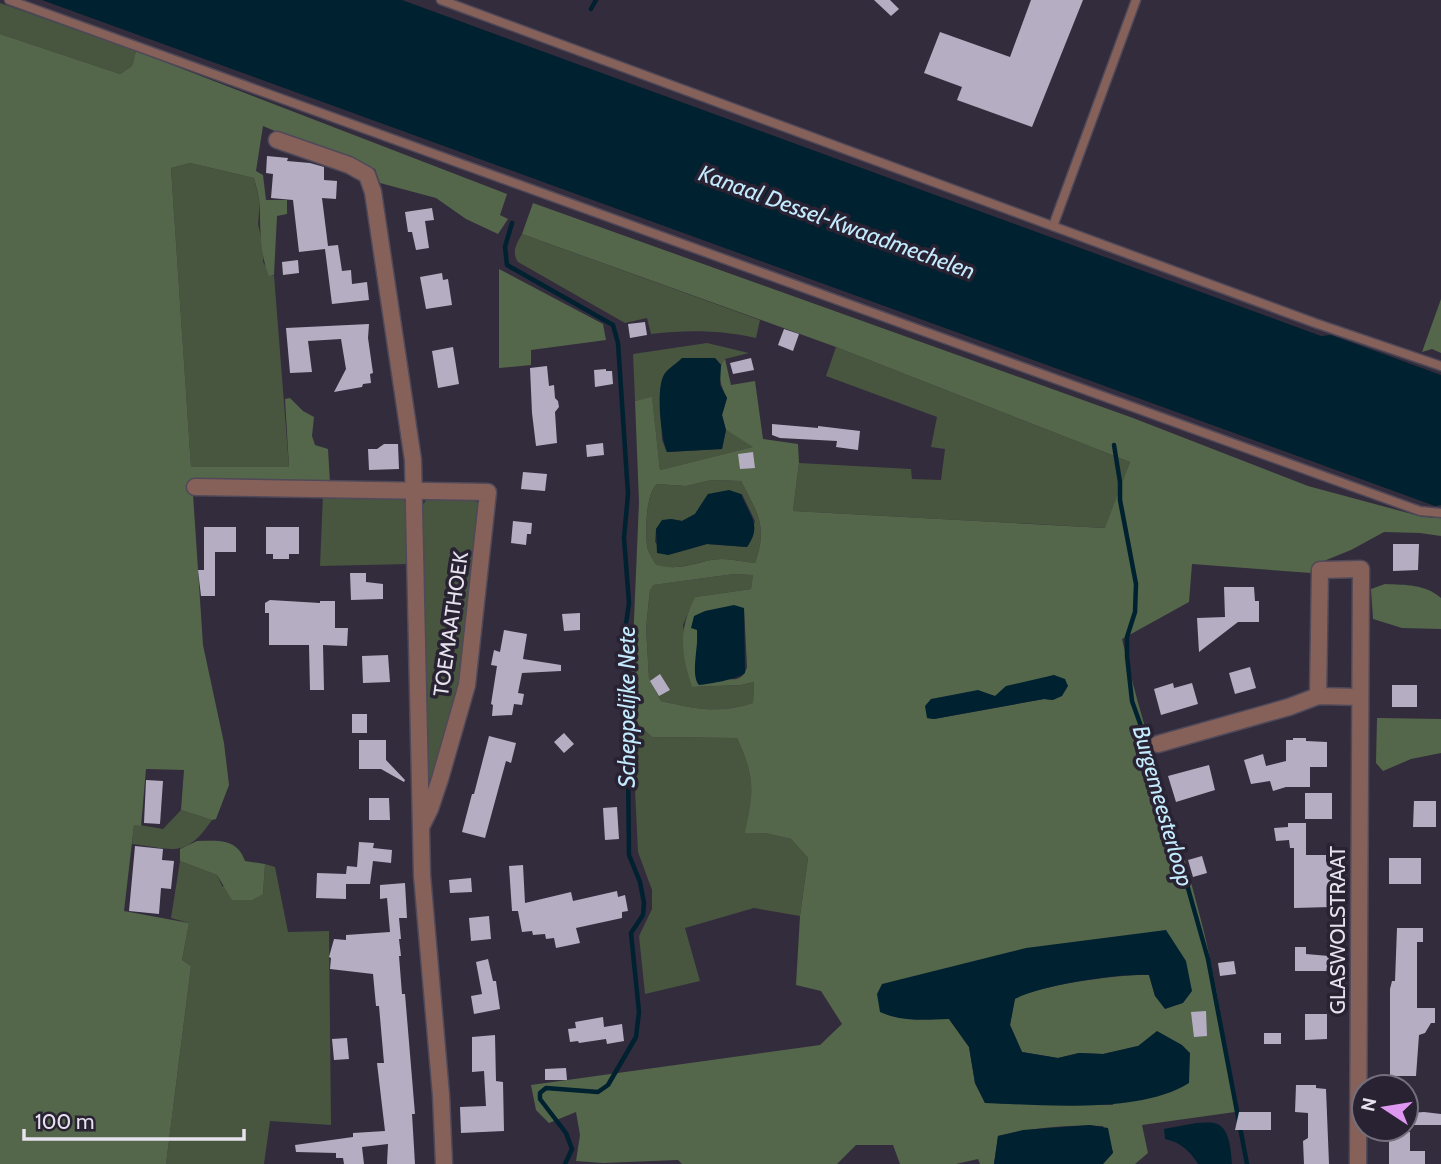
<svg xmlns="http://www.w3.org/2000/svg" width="1441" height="1164" font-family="Cabin,sans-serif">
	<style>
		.green { fill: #48553f; fill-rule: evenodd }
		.forest { fill: #55674a; fill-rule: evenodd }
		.water { fill: #002130 }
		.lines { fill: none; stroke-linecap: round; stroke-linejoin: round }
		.stream { stroke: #002130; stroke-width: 4.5 }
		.building { fill: #b5aec3 }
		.lane-casing { stroke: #4f4959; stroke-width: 11 }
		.street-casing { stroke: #4f4959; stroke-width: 19 }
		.lane { stroke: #86615a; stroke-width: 8 }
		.street { stroke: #86615a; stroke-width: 16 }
		.labels { text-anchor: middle; stroke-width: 7; stroke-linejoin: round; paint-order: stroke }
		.street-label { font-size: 21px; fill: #e6e2ed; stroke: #282232 }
		.water-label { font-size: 23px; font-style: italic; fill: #c4eafd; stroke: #282232 }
	</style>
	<rect width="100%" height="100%" fill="#322c3d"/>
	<g class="green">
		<path d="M 0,3 L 136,51 L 132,66 L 120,74 L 0,34 Z"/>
		<path d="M 190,163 L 254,178 L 260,203 L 258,224 L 264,251 L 263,262 L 272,276 L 274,275 L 289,467 L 191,468 L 171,168 Z"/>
		<path d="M 522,234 L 760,320 L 756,338 C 718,330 689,330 651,334 L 647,318 L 625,323 L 518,262 C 511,252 517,243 522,234 Z"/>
		<path d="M 707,343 L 749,353 L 725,359 L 721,365 L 715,358 L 706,359 L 660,394 L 662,440 L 667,452 L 722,449 L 726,430 L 754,447 L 660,470 L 652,398 L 635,401 L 633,354 Z"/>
		<path d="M 836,347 L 1130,462 L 1106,528 L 793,511 L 799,463 L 911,469 L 912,479 L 941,480 L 945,449 L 931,447 L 937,417 L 826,376 Z"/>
		<path d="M 711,480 L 741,481 C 758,514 768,526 755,563 C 744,562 732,559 722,559 C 697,560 684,571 656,566 C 654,561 650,555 648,550 C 644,537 646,492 657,484 L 686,486 ZM 708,494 L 742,494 L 755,521 L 747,547 L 707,544 L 668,555 L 655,542 L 656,529 L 662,521 L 671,519 L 682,521 L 695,514 Z"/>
		<path d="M 323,494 L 401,495 L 409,509 L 410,564 L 320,566 Z"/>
		<path d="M 429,496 L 470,496 L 478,503 L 480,514 L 461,684 L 434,780 L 426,780 L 422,506 Z"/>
		<path d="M 734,574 L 753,575 L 751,589 L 695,597 L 683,625 L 692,687 L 741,685 L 754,682 L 753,703 C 718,714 696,709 661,701 L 649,678 L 646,628 L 650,590 L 652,585 Z"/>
		<path d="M 638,724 L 652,737 L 737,738 C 755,777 754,791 746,833 L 765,833 L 791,839 L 808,858 L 800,916 L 754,908 L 685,928 L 700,981 L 645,994 L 639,936 L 652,909 L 652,890 L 638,852 L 632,727 Z"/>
		<path d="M 181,810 L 212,820 C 185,859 175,849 132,844 L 134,824 L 163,829 Z"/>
		<path d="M 180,861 L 217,875 L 222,886 L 263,894 L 265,864 L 275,867 L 288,932 L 329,931 L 331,1125 L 270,1121 L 264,1164 L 166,1164 L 191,966 L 182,960 L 189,923 L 171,918 Z"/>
	</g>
	<g class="forest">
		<path d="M 0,34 L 120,74 L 132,66 L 136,51 L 507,194 L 500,215 L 508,219 L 498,234 L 466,219 L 436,198 L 380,183 L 375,169 L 310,146 L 263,126 L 256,171 L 263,175 L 266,200 L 287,200 L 287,214 L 277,216 L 274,275 L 269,276 C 260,254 260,229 260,205 C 259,196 256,186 254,178 L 190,163 L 171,168 L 191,467 L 289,467 L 285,399 L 290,398 L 303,411 L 314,417 L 312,436 L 315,445 L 328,449 L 330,483 L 192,479 L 203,645 L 224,743 L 229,785 L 216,819 L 212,820 L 181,810 L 184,770 L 146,769 L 141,826 L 134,825 L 124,911 L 189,923 L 182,960 L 191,966 L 166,1164 L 0,1164 Z"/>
		<path d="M 533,203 L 1133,418 L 1308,486 L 1423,517 L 1441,518 L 1441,536 L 1420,533 L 1384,532 L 1351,550 L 1314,565 L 1311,573 L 1192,564 L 1189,602 L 1122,639 C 1144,737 1179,830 1203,928 C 1218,989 1226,1050 1235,1112 L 1142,1125 L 1148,1153 L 1135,1164 L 1103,1164 L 1113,1152 L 1103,1126 C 1068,1124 1032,1128 998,1136 L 994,1164 L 980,1164 L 978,1159 L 956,1164 L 900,1164 L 893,1145 L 856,1145 L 837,1164 L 682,1164 L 678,1160 L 603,1163 L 576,1161 L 580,1135 L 576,1112 L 549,1123 L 536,1110 L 531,1085 L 820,1045 L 842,1024 L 821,991 L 796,985 L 800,916 L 808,858 L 791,839 L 765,833 L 745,833 C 754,791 755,777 737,738 L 652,737 L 638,724 L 632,727 L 630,714 L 639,502 L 635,401 L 652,397 L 660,470 L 753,447 L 726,430 L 722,415 L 727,398 C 721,386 715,371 725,359 L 731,385 L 755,381 L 763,439 L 798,444 L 799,463 L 793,511 L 1105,528 L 1130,462 L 836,347 L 522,234 ZM 711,480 L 741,481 C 758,514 768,526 755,563 C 744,562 732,559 722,559 C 697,560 684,572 656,565 C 654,561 650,555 648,550 C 644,536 646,492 657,484 L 686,486 ZM 734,574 L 753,575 L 751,589 L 695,597 C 678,631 681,652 692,687 L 741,685 L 754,682 L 753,703 C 718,714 696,709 661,701 L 649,678 L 646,628 L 650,590 L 653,585 ZM 744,608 L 747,667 C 740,693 710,671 697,663 L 697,630 ZM 1054,675 L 1053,700 L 1044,699 L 934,719 L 927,718 L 982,693 L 995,696 ZM 1166,930 L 1155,996 L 1149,975 C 1117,974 1043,985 1015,998 L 1010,1025 L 1022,1052 L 1058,1058 L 1079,1053 L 1103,1054 L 1138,1046 L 1113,1105 L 985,1103 L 975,1083 L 969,1047 L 949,1019 Z"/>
		<path d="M 499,269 L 603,324 L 606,340 L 531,350 L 531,365 L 499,368 Z"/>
		<path d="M 1441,299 L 1441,353 L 1432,349 L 1422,352 Z"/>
		<path d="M 1385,584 C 1406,585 1425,584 1441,598 L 1441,629 L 1402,628 L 1373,619 L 1371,589 Z"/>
		<path d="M 1377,718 L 1441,719 L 1441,753 L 1411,759 L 1383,771 L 1376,763 Z"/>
		<path d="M 197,841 C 218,841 237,838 245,861 L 265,864 L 263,894 L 252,900 L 232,900 L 217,875 L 180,861 L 180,849 Z"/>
	</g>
	<g class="water">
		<path d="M 42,0 L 402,0 L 1321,336 L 1331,335 L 1441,375 L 1441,505 L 1435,506 Z"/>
		<path d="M 682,358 L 715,358 L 721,365 L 720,385 L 727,398 L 722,415 L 726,430 L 722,449 L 667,452 C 661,438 655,386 665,373 C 669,368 677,363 682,358 Z"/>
		<path d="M 729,490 L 741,494 C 749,515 763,525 747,547 L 707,544 L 668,555 L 657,553 L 656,529 L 662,520 L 671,519 L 682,521 L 695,514 L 708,494 Z"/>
		<path d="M 734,605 L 744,608 L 745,673 C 738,679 710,684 699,685 C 690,675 699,646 697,630 L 691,628 L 694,616 L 705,611 Z"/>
		<path d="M 1054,675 L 1065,679 L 1068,686 L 1062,696 L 1053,700 L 1044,699 L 934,719 L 927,718 L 925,706 L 931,699 L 978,690 L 995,696 L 1006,686 Z"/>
		<path d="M 1166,930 L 1186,961 L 1192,991 L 1183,1003 L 1165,1009 L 1155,996 L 1149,975 C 1119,973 1041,985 1015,999 L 1010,1025 L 1022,1052 L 1058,1058 L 1079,1053 L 1103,1054 L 1138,1046 L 1157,1031 L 1182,1045 L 1190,1053 L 1189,1083 C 1141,1114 1041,1105 985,1103 L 975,1083 L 969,1047 L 949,1019 C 924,1020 903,1022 880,1012 L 877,994 L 882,984 L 1026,948 Z"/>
		<path d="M 1196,1123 C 1202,1123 1209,1122 1214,1123 C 1230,1126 1231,1151 1232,1164 L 1198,1164 C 1190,1151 1180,1142 1165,1139 L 1164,1129 Z"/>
		<path d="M 1090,1125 L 1108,1128 L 1113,1153 L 1103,1164 L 994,1164 L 998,1136 L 1023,1130 Z"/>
	</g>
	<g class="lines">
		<g class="stream">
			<path d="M 591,9 L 596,0"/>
			<path d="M 512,223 L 505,247 L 507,265 L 613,325 L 618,343 L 628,494 L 624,538 L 629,603 L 623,644 L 627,671 L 629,855 L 640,882 L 644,903 L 643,915 L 631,933 L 639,1012 L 636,1037 L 608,1085 L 598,1092 L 546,1088 L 540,1093 L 540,1099 L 566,1133 L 572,1149 L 565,1164"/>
			<path d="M 1114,445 L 1120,482 L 1120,500 L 1136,584 L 1135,612 L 1127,637 L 1127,656 L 1132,701 L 1147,743 L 1208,959 L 1247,1164"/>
		</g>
	</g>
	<g class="building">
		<path d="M 874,0 L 890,0 L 899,9 L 891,16 Z"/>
		<path d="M 1031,0 L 1083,0 L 1032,127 L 957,100 L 962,87 L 924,73 L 940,32 L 1010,57 Z"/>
		<path d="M 267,156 L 288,158 L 287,161 L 310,163 L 324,167 L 324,180 L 337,181 L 336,199 L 322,198 L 328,246 L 338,245 L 342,271 L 351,270 L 352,284 L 367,282 L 369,300 L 332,304 L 325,249 L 299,252 L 293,200 L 271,198 L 273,174 L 266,173 Z"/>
		<path d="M 432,208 L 434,220 L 425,221 L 429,248 L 416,250 L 412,232 L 408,232 L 405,212 Z"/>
		<path d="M 298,260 L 299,273 L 283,275 L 282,262 Z"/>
		<path d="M 442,273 L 443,280 L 448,279 L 452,305 L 426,309 L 420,277 Z"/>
		<path d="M 645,322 L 647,335 L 630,338 L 628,324 Z"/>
		<path d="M 369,324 L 368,338 L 373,373 L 370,374 L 371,383 L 363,384 L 362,387 L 334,392 L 346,369 L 341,339 L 308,341 L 312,372 L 290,373 L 286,328 Z"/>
		<path d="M 784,329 L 799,334 L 793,351 L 778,345 Z"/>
		<path d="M 453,347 L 459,384 L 438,388 L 432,351 Z"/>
		<path d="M 751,358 L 754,370 L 733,374 L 730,363 Z"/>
		<path d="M 547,366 L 549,386 L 554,385 L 555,398 L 558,401 L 559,407 L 555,412 L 557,443 L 536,446 L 532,413 L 530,368 Z"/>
		<path d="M 606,369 L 606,371 L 612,371 L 613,384 L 595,387 L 594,370 Z"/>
		<path d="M 772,424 L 818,428 L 818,426 L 860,431 L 858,450 L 836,447 L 837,441 L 780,438 L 772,435 Z"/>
		<path d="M 603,443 L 604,455 L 587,457 L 586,445 Z"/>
		<path d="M 384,444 L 398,444 L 399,469 L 369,470 L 368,449 L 377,449 Z"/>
		<path d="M 753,452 L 755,468 L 740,469 L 738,454 Z"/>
		<path d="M 523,472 L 547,474 L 545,491 L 521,489 Z"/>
		<path d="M 513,521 L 532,523 L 531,534 L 527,534 L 526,545 L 511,543 Z"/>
		<path d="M 204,527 L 236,527 L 236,552 L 215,552 L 215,596 L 201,596 L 198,570 L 204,570 Z"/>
		<path d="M 266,527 L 299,527 L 299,554 L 289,554 L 289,559 L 273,559 L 273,554 L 266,554 Z"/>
		<path d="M 1393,544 L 1419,544 L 1418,570 L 1393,571 Z"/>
		<path d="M 350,573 L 366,573 L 366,582 L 383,584 L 383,599 L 351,600 Z"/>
		<path d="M 1224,587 L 1254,587 L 1255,601 L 1259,601 L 1259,622 L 1238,622 L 1199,652 L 1197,618 L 1225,617 Z"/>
		<path d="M 270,600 L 320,603 L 320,601 L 335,601 L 335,628 L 348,628 L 347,646 L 323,645 L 324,690 L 310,690 L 309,645 L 269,645 L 269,613 L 265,613 L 265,603 Z"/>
		<path d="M 580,613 L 580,630 L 564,631 L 562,614 Z"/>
		<path d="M 504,630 L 527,634 L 523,659 L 561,665 L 561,671 L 522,673 L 518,693 L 524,694 L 522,705 L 514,704 L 512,715 L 492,716 L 493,705 L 491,704 L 497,666 L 491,665 L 494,650 L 500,652 Z"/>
		<path d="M 388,655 L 390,682 L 363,683 L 362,656 Z"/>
		<path d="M 1250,667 L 1256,688 L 1235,694 L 1229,673 Z"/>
		<path d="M 660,674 L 670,690 L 659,696 L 650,681 Z"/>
		<path d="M 1173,683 L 1174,688 L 1192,683 L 1198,704 L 1161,715 L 1154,689 Z"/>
		<rect x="1392" y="685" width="25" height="22"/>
		<rect x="352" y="714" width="15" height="19"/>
		<path d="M 564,733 L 574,744 L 564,753 L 554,742 Z"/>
		<path d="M 489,736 L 516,743 L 511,763 L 506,761 L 485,838 L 462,832 L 472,794 L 474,794 Z"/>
		<path d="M 1293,738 L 1306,738 L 1306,741 L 1327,742 L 1327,767 L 1310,767 L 1310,787 L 1286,787 L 1273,791 L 1270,781 L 1251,784 L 1244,760 L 1263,754 L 1266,766 L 1286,761 L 1286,740 L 1293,740 Z"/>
		<path d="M 359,740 L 386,740 L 386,760 L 405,780 L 404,782 L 381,769 L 359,769 Z"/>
		<path d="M 1209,765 L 1215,790 L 1176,802 L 1168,776 Z"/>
		<path d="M 146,780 L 163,781 L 160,824 L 144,823 Z"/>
		<rect x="1305" y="793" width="27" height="26"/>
		<path d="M 369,798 L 389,798 L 390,820 L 369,820 Z"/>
		<path d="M 1414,801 L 1436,801 L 1436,827 L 1413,827 Z"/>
		<path d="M 617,807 L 619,839 L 605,840 L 603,808 Z"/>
		<path d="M 1288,823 L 1306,823 L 1306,855 L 1326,855 L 1326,862 L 1332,862 L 1331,907 L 1294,908 L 1294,848 L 1290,848 L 1289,840 L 1276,841 L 1274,828 L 1288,827 Z"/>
		<path d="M 359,842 L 374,843 L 373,848 L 392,850 L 391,863 L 373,861 L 370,884 L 346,884 L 346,899 L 316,898 L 317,873 L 346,874 L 347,866 L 357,867 Z"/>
		<path d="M 135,846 L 163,849 L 162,860 L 174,861 L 171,889 L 161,888 L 159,914 L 129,911 Z"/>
		<path d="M 1202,856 L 1207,873 L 1193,877 L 1188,860 Z"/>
		<rect x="1389" y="858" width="32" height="26"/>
		<path d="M 523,865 L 525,903 L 571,892 L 573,901 L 617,891 L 618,897 L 625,895 L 628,911 L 622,912 L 622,918 L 576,928 L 580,943 L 556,948 L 554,938 L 546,939 L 545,934 L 533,935 L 532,931 L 522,932 L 518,911 L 512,911 L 509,866 Z"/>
		<path d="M 471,878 L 472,892 L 450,893 L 449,880 Z"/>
		<path d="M 405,883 L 407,918 L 399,918 L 401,939 L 399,939 L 401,956 L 399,956 L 402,994 L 405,994 L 415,1114 L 412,1114 L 415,1164 L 387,1164 L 388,1144 L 362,1147 L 364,1164 L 344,1164 L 343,1158 L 336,1158 L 336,1153 L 296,1152 L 295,1145 L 353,1137 L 353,1133 L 385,1131 L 377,1063 L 384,1063 L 379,1006 L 376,1006 L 373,974 L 330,969 L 331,958 L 329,957 L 334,939 L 346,940 L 346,935 L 390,932 L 387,898 L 380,899 L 380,885 Z"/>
		<path d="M 489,916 L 491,939 L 471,941 L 469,918 Z"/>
		<path d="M 1397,928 L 1423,928 L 1423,942 L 1417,942 L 1417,1008 L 1435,1008 L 1435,1023 L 1431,1023 L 1425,1033 L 1419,1035 L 1416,1076 L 1390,1076 L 1390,989 L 1392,981 L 1395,981 Z"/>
		<path d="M 1295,947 L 1306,947 L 1306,954 L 1329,956 L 1329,971 L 1295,971 Z"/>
		<path d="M 488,959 L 493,981 L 496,981 L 500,1009 L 474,1014 L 471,996 L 482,994 L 476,962 Z"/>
		<path d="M 1234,961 L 1236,974 L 1220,976 L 1218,963 Z"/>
		<path d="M 1206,1011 L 1207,1036 L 1194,1037 L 1191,1012 Z"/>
		<path d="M 1305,1014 L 1327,1014 L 1327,1039 L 1305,1040 Z"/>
		<path d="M 603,1017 L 604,1027 L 622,1024 L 624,1041 L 607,1044 L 606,1039 L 579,1043 L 578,1041 L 570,1042 L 568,1029 L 576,1028 L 575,1022 Z"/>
		<rect x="1264" y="1033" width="17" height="11"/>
		<path d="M 495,1035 L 496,1081 L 503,1082 L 504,1131 L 461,1133 L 460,1107 L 486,1106 L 484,1071 L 472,1072 L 472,1037 Z"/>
		<path d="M 347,1038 L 349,1059 L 334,1060 L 332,1039 Z"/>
		<path d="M 566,1068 L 567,1080 L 545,1080 L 545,1069 Z"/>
		<path d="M 1296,1085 L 1316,1085 L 1316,1088 L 1326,1089 L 1329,1164 L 1304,1164 L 1303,1141 L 1308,1138 L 1308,1113 L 1295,1112 Z"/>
		<path d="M 1239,1112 L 1271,1112 L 1271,1130 L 1235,1130 Z"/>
		<path d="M 1424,1112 L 1441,1114 L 1441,1125 L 1412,1125 L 1411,1113 Z"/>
		<path d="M 1410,1132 L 1410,1151 L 1425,1151 L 1425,1164 L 1389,1164 L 1389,1133 Z"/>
	</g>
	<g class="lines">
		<defs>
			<g id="lane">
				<path d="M 9,0 L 1420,511 L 1441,513"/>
				<path d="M 441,0 L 1315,323 L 1441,366"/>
				<path d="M 1053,226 L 1136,0"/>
			</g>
			<g id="street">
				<path d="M 277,140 L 349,165 L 367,175 L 373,192 L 413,460 L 422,875 L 441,1095 L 444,1164"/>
				<path d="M 195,487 L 488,492 L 467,685 L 440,779 L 430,809 L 422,825"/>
				<path d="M 1318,696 L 1320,570 L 1361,569 L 1358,1164"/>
				<path d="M 1158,744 L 1289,707 L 1318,696 L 1360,697"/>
			</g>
		</defs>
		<use href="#lane" class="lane-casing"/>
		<use href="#street" class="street-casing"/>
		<use href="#lane" class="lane"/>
		<use href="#street" class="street"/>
	</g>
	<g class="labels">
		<g class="street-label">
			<text transform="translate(451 624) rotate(-82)" y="7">TOEMAATHOEK</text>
			<text transform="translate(1338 930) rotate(-90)" y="7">GLASWOLSTRAAT</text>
		</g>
		<g class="water-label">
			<text transform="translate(837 222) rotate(20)" y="8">Kanaal Dessel-Kwaadmechelen</text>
			<text transform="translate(627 707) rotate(-90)" y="8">Scheppelijke Nete</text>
			<text transform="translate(1163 806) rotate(74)" y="8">Burgemeesterloop</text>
		</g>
	</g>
	<g transform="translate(1385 1108) rotate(282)"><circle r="33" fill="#282232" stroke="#746f7d" stroke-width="2"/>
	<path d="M0-5L12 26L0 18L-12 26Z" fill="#df98f1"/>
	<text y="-10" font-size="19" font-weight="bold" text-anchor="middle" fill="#e6e2ed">N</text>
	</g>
	<path d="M24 1129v10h220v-10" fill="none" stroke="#e6e2ed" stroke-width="3.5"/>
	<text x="35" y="1129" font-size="21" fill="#e6e2ed" stroke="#282232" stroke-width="5" paint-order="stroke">100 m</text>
</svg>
